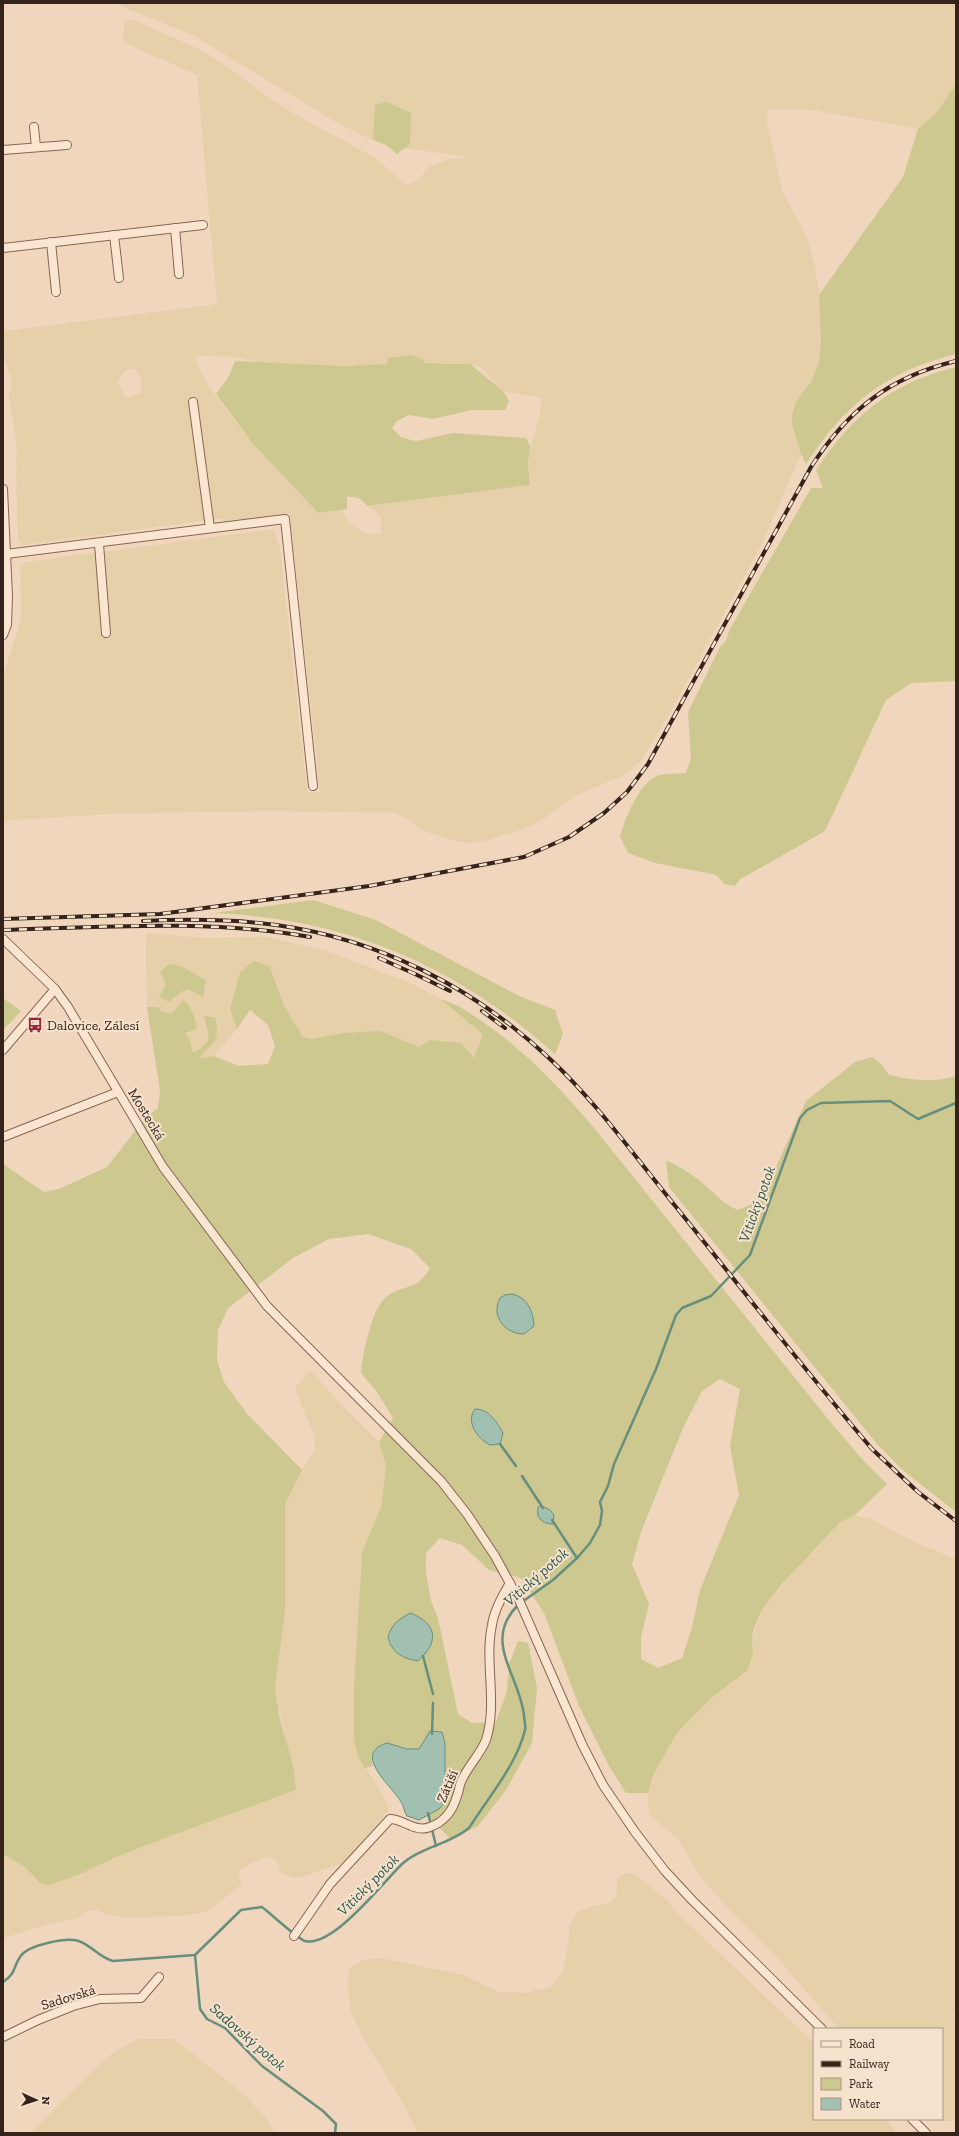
<svg xmlns="http://www.w3.org/2000/svg" width="959" height="2136" font-family="'Zilla Slab',serif">
	<style>
		.farmland { fill: #e5d0aa; fill-rule: evenodd }
		.green { fill: #cdc890; fill-rule: evenodd }
		.water { fill: #a1c0b1; stroke: #688e7d }
		.lines { fill: none; stroke-linecap: round; stroke-linejoin: round }
		.stream { stroke: #688e7d; stroke-width: 2.5 }
		.minor-casing { stroke: #876655; stroke-width: 10 }
		.minor { stroke: #fae5d0; stroke-width: 8 }
		.rail-casing { stroke: #36231b; stroke-width: 4 }
		.rail { stroke: #f6e2cc; stroke-width: 2.5; stroke-dasharray: 8; stroke-linecap: butt }
		.labels { text-anchor: middle; stroke-width: 4; stroke-linejoin: round; paint-order: stroke }
		.poi-label { font-size: 14px; fill: #36231b; stroke: #f6e2cc; text-anchor: start }
		.street-label { font-size: 14px; fill: #36231b; stroke: #f6e2cc }
		.water-label { font-size: 15px; font-style: italic; fill: #29564b; stroke: #f6e2cc }
	</style>
	<rect width="100%" height="100%" fill="#efd6bc"/>
	<g class="farmland">
		<path d="M 117,3 L 956,3 L 956,84 L 937,112 L 918,129 L 813,110 L 775,109 L 768,111 L 766,118 L 783,193 L 806,235 L 815,266 L 819,295 L 821,343 L 818,365 L 811,380 L 793,408 L 792,425 L 801,454 L 762,544 L 672,709 L 641,761 L 622,776 L 575,796 L 542,820 L 521,830 L 488,840 L 469,843 L 451,840 L 421,830 L 406,818 L 393,813 L 270,811 L 104,814 L 3,821 L 3,676 L 18,630 L 21,611 L 20,565 L 26,562 L 274,529 L 280,549 L 307,792 L 320,792 L 290,513 L 224,522 L 223,518 L 217,519 L 23,545 L 18,540 L 16,475 L 17,447 L 9,398 L 12,381 L 3,352 L 3,331 L 217,304 L 197,75 L 127,44 L 122,40 L 125,22 L 131,19 L 201,50 L 228,67 L 269,98 L 305,120 L 374,157 L 406,185 L 418,180 L 430,166 L 449,159 L 469,157 L 397,147 L 376,142 L 339,124 L 193,35 L 128,9 ZM 198,356 L 234,357 L 260,363 L 342,366 L 455,363 L 480,366 L 503,391 L 541,398 L 540,414 L 528,455 L 530,485 L 369,506 L 381,517 L 381,533 L 371,534 L 363,532 L 348,522 L 342,510 L 318,513 L 285,479 L 253,444 L 221,403 L 206,382 L 197,363 L 196,358 ZM 128,369 L 135,369 L 141,378 L 141,393 L 125,398 L 118,383 L 122,374 Z"/>
		<path d="M 146,933 L 204,938 L 267,937 L 327,951 L 415,985 L 440,999 L 483,1034 L 474,1058 L 419,1047 L 380,1031 L 342,1033 L 313,1039 L 303,1037 L 284,1006 L 270,967 L 240,972 L 230,1009 L 237,1029 L 214,1056 L 198,1058 L 218,1030 L 206,1025 L 210,1032 L 205,1046 L 193,1054 L 190,1040 L 184,1033 L 197,1029 L 195,1018 L 192,1009 L 184,1001 L 171,1014 L 163,1012 L 157,1007 L 147,1007 ZM 206,980 L 197,994 L 188,989 L 181,992 L 169,1002 L 160,997 L 166,985 Z"/>
		<path d="M 310,1370 L 340,1403 L 379,1442 L 386,1466 L 381,1507 L 362,1552 L 360,1574 L 357,1754 L 383,1795 L 389,1810 L 343,1863 L 298,1878 L 289,1877 L 279,1871 L 277,1861 L 270,1857 L 262,1858 L 240,1869 L 238,1875 L 242,1884 L 207,1912 L 178,1916 L 131,1918 L 108,1915 L 97,1910 L 87,1911 L 76,1919 L 53,1923 L 3,1938 L 3,1854 L 26,1868 L 41,1884 L 83,1873 L 116,1857 L 165,1838 L 296,1790 L 275,1688 L 285,1611 L 285,1504 L 302,1470 L 315,1450 L 314,1436 L 295,1388 Z"/>
		<path d="M 854,1516 L 869,1518 L 910,1540 L 956,1559 L 956,2006 L 954,2016 L 956,2019 L 956,2121 L 942,2121 L 935,2119 L 942,2119 L 942,2029 L 839,2029 L 771,1951 L 734,1915 L 700,1876 L 679,1840 L 650,1815 L 648,1803 L 648,1793 L 653,1775 L 677,1733 L 711,1698 L 748,1670 L 753,1654 L 752,1638 L 762,1610 L 805,1558 L 840,1522 Z"/>
		<path d="M 625,1873 L 635,1874 L 669,1902 L 673,1909 L 814,2043 L 814,2119 L 887,2119 L 896,2133 L 418,2133 L 397,2092 L 368,2047 L 351,2012 L 347,1984 L 350,1968 L 363,1960 L 381,1958 L 463,1975 L 499,1992 L 526,1993 L 550,1987 L 562,1973 L 568,1945 L 569,1926 L 577,1912 L 592,1906 L 607,1904 L 616,1896 L 617,1879 Z"/>
		<path d="M 138,2039 L 173,2039 L 178,2042 L 250,2099 L 254,2105 L 266,2118 L 275,2133 L 30,2133 L 93,2070 L 114,2052 Z"/>
	</g>
	<g class="green">
		<path d="M 956,84 L 956,354 C 885,372 846,403 806,464 L 801,454 L 792,425 L 792,414 L 796,402 L 811,381 L 818,365 L 821,343 L 819,295 L 903,177 L 918,129 L 937,112 Z"/>
		<path d="M 387,102 L 411,113 L 410,144 L 397,154 L 386,145 L 373,139 L 375,105 Z"/>
		<path d="M 412,355 L 424,360 L 424,363 L 470,364 L 503,391 L 509,401 L 505,410 L 472,410 L 433,419 L 409,415 L 397,421 L 392,428 L 402,438 L 416,441 L 453,433 L 526,438 L 530,446 L 528,463 L 530,485 L 367,506 C 362,499 357,496 347,497 L 347,509 L 318,513 L 253,444 L 216,394 L 229,376 L 235,361 L 342,366 L 387,364 L 388,358 Z"/>
		<path d="M 956,367 L 956,681 L 911,683 L 886,700 L 825,831 L 739,880 L 735,886 L 724,884 L 718,876 L 713,874 L 655,863 L 628,853 L 620,836 C 626,817 639,781 660,775 C 668,773 677,774 686,773 L 691,759 L 688,712 L 720,647 L 726,641 L 730,629 L 811,488 L 823,488 L 816,470 C 853,415 891,383 956,367 Z"/>
		<path d="M 313,900 L 376,920 L 517,995 L 555,1010 L 563,1034 L 555,1054 C 457,966 346,918 213,913 Z"/>
		<path d="M 254,961 L 270,967 L 284,1006 L 303,1037 L 313,1039 L 342,1033 L 380,1031 L 419,1047 L 430,1040 L 461,1043 L 474,1058 L 483,1034 L 440,999 C 455,1003 467,1011 480,1020 C 523,1049 557,1085 590,1123 L 832,1424 L 862,1459 L 887,1484 L 854,1516 L 840,1522 L 782,1584 L 762,1610 L 754,1628 L 752,1638 L 753,1654 L 748,1670 L 711,1698 L 677,1733 L 653,1775 L 648,1793 L 626,1793 L 609,1766 L 579,1706 L 544,1613 L 521,1578 L 489,1570 L 462,1545 L 440,1538 L 426,1553 L 426,1573 L 431,1601 L 438,1618 L 458,1714 L 472,1723 L 496,1722 L 507,1691 L 509,1664 L 518,1641 L 528,1643 L 537,1688 L 532,1743 L 506,1790 L 478,1826 L 451,1839 L 427,1816 L 439,1809 L 446,1801 L 448,1793 L 445,1784 L 445,1743 L 423,1741 L 421,1747 L 416,1751 L 387,1743 L 372,1763 L 373,1766 L 365,1768 L 357,1754 L 354,1738 L 354,1687 L 362,1552 L 381,1507 L 386,1466 L 379,1442 L 393,1418 L 377,1392 L 361,1373 C 362,1356 372,1311 383,1300 C 393,1289 408,1289 419,1282 C 423,1279 427,1272 430,1268 L 411,1249 L 368,1234 L 329,1239 L 293,1258 L 228,1308 L 218,1330 L 217,1360 L 224,1382 L 248,1415 L 302,1470 L 285,1504 L 285,1611 L 275,1688 L 280,1720 L 293,1765 L 296,1790 L 165,1838 L 116,1857 L 83,1873 L 48,1885 L 41,1884 L 26,1868 L 3,1854 L 3,1164 L 44,1192 L 59,1189 L 107,1167 L 145,1118 L 158,1108 L 160,1091 L 147,1007 L 157,1007 L 163,1012 L 171,1014 L 184,1000 C 193,1009 195,1016 197,1029 L 185,1033 L 190,1040 L 193,1053 C 214,1041 209,1037 204,1016 L 215,1017 C 221,1042 213,1041 199,1058 L 214,1056 L 239,1066 L 268,1064 L 275,1046 L 268,1025 L 250,1010 L 237,1029 L 230,1009 L 240,972 ZM 720,1379 L 740,1389 L 730,1446 L 739,1495 L 700,1590 L 692,1627 L 682,1658 L 658,1668 L 641,1659 L 641,1636 L 649,1604 L 632,1564 L 641,1532 L 683,1428 L 702,1391 Z"/>
		<path d="M 169,964 L 181,966 L 206,980 L 203,997 L 188,989 L 181,992 L 169,1002 L 159,997 L 166,985 L 160,972 Z"/>
		<path d="M 3,998 L 21,1011 L 3,1030 Z"/>
		<path d="M 872,1057 L 882,1065 L 889,1075 C 913,1080 931,1083 956,1076 L 956,1512 L 905,1472 L 877,1444 L 669,1187 L 666,1160 C 680,1167 694,1175 706,1186 C 719,1197 722,1203 738,1210 L 750,1205 L 766,1189 L 806,1101 L 855,1062 Z"/>
	</g>
	<g class="water">
		<path d="M 512,1294 C 528,1298 533,1311 534,1326 L 524,1334 C 506,1334 490,1317 500,1298 L 505,1295 Z"/>
		<path d="M 475,1409 C 489,1409 497,1422 503,1433 L 500,1444 L 490,1445 C 478,1439 465,1422 475,1409 Z"/>
		<path d="M 542,1506 L 550,1510 L 554,1515 L 553,1524 C 542,1524 536,1518 538,1507 Z"/>
		<path d="M 411,1613 C 438,1625 439,1642 418,1661 C 402,1658 392,1653 388,1637 C 392,1624 398,1619 411,1613 Z"/>
		<path d="M 430,1731 L 442,1732 L 445,1743 L 445,1784 L 448,1793 L 446,1801 L 439,1809 L 419,1820 L 407,1816 C 404,1812 404,1806 401,1802 C 392,1786 351,1754 387,1743 L 407,1749 L 419,1749 Z"/>
	</g>
	<g class="lines">
		<g class="stream">
			<path d="M 500,1444 L 516,1466"/>
			<path d="M 522,1476 L 543,1508"/>
			<path d="M 552,1520 L 577,1558"/>
			<path d="M 522,1602 L 553,1580 L 577,1558 L 590,1543 L 600,1525 L 602,1511 L 600,1502 L 608,1486 L 614,1464 L 656,1369 L 676,1315 L 682,1308 L 711,1296 L 750,1255 L 800,1118 L 807,1110 L 821,1103 L 890,1101 L 918,1119 L 956,1103"/>
			<path d="M 423,1656 L 433,1694"/>
			<path d="M 432,1734 L 433,1703"/>
			<path d="M 428,1813 L 436,1846"/>
			<path d="M 195,1955 L 200,2009 L 207,2019 L 225,2028 L 262,2066 L 323,2111 L 336,2124 L 335,2133"/>
			<path d="M 3,1982 C 17,1972 12,1969 20,1957 C 27,1945 69,1936 81,1942 C 93,1947 100,1958 113,1961 L 195,1955 L 241,1910 L 262,1907 C 270,1913 298,1939 305,1941 C 332,1948 382,1884 400,1866 C 419,1847 449,1845 469,1828 C 488,1798 517,1764 525,1730 C 526,1725 524,1720 524,1715 C 519,1674 482,1641 518,1605"/>
		</g>
		<defs>
			<g id="minor">
				<path d="M 34,127 L 36,147"/>
				<path d="M 3,150 L 67,145"/>
				<path d="M 175,228 L 179,274"/>
				<path d="M 114,235 L 119,278"/>
				<path d="M 51,242 L 56,292"/>
				<path d="M 3,248 L 203,225"/>
				<path d="M 193,402 L 210,528"/>
				<path d="M 3,489 L 8,596 L 7,625 L 3,635"/>
				<path d="M 99,544 L 106,633"/>
				<path d="M 6,554 L 285,519 L 313,786"/>
				<path d="M 3,939 L 55,989 L 68,1007 L 163,1167 L 267,1306 L 441,1481 L 467,1514 L 495,1556 L 519,1600 L 582,1744 L 603,1785 L 635,1832 L 665,1871 L 692,1900 L 822,2029"/>
				<path d="M 3,1050 L 55,989"/>
				<path d="M 3,1137 L 118,1092"/>
				<path d="M 294,1936 L 330,1884 L 390,1819 C 404,1819 415,1833 430,1827 C 444,1822 453,1810 457,1796 C 459,1792 459,1786 461,1782 C 467,1767 480,1755 486,1740 C 498,1703 484,1662 492,1625 C 494,1610 502,1596 510,1583"/>
				<path d="M 3,2037 L 38,2020 L 73,2006 L 100,1999 L 141,1998 L 159,1977"/>
				<path d="M 912,2119 L 926,2133"/>
			</g>
		</defs>
		<use href="#minor" class="minor-casing"/>
		<use href="#minor" class="minor"/>
		<defs>
			<g id="rail">
				<path d="M 3,919 L 160,914 L 369,886 L 524,857 L 569,837 L 604,813 L 627,792 L 648,764 L 811,467 C 848,410 889,377 956,361"/>
				<path d="M 143,921 C 187,919 232,919 276,925 C 379,939 475,988 550,1059 C 594,1100 630,1150 668,1197 C 736,1281 802,1367 872,1449 L 918,1492 L 956,1521"/>
				<path d="M 3,930 C 105,927 209,919 310,937"/>
				<path d="M 379,958 L 415,974 L 450,991"/>
				<path d="M 482,1011 L 505,1028"/>
			</g>
		</defs>
		<use href="#rail" class="rail-casing"/>
		<use href="#rail" class="rail"/>
	</g>
	<defs>
		<symbol id="bus-bare" viewBox="-9 -9 18 18"><path d="M-5-6H5V4H4V6H2V4H-2V6H-4V4H-5ZM-3.5-4V0h7V-4ZM-3.5 1.2v1.5H-2V1.2ZM2 1.2v1.5H3.5V1.2Z" fill="#98233b" stroke="#f6e2cc" stroke-width="2.5" paint-order="stroke"/></symbol>
	</defs>
	<g fill-rule="evenodd">
		<use href="#bus-bare" x="24" y="1014" width="22" height="22"/>
	</g>
	<g class="labels">
		<g class="poi-label">
			<text x="47" y="1030">Dalovice, Zálesí</text>
		</g>
		<g class="street-label">
			<text transform="translate(147 1114) rotate(59)" y="5">Mostecká</text>
			<text transform="translate(447 1786) rotate(-67)" y="5">Zátiší</text>
			<text transform="translate(68 1997) rotate(-17)" y="5">Sadovská</text>
		</g>
		<g class="water-label">
			<text transform="translate(757 1204) rotate(-70)" y="5">Vitický potok</text>
			<text transform="translate(536 1577) rotate(-41)" y="5">Vitický potok</text>
			<text transform="translate(368 1885) rotate(-45)" y="5">Vitický potok</text>
			<text transform="translate(248 2037) rotate(41)" y="5">Sadovský potok</text>
		</g>
	</g>
	<rect width="959" height="2136" fill="none" stroke="#36231b" stroke-width="8"/>
	<rect x="813" y="2028" width="130" height="92" fill="#f6e2cc" stroke="#a99685"/>
	<rect x="821" y="2041" width="20" height="6" fill="#fae5d0" stroke="#a99685"/>
	<text x="849" y="2048" font-size="12" fill="#36231b">Road</text>
	<rect x="821" y="2061" width="20" height="6" fill="#36231b" stroke="#a99685"/>
	<text x="849" y="2068" font-size="12" fill="#36231b">Railway</text>
	<rect x="821" y="2078" width="20" height="12" fill="#cdc890" stroke="#a99685"/>
	<text x="849" y="2088" font-size="12" fill="#36231b">Park</text>
	<rect x="821" y="2098" width="20" height="12" fill="#a1c0b1" stroke="#a99685"/>
	<text x="849" y="2108" font-size="12" fill="#36231b">Water</text>
	<g transform="translate(36 2100) rotate(93)" stroke="#f6e2cc" stroke-width="3" paint-order="stroke">
	<path d="M0-3L7 15L0 10L-7 15Z" fill="#36231b"/>
	<text y="-6" font-size="11" font-weight="bold" text-anchor="middle" fill="#36231b">N</text>
	</g>
</svg>
